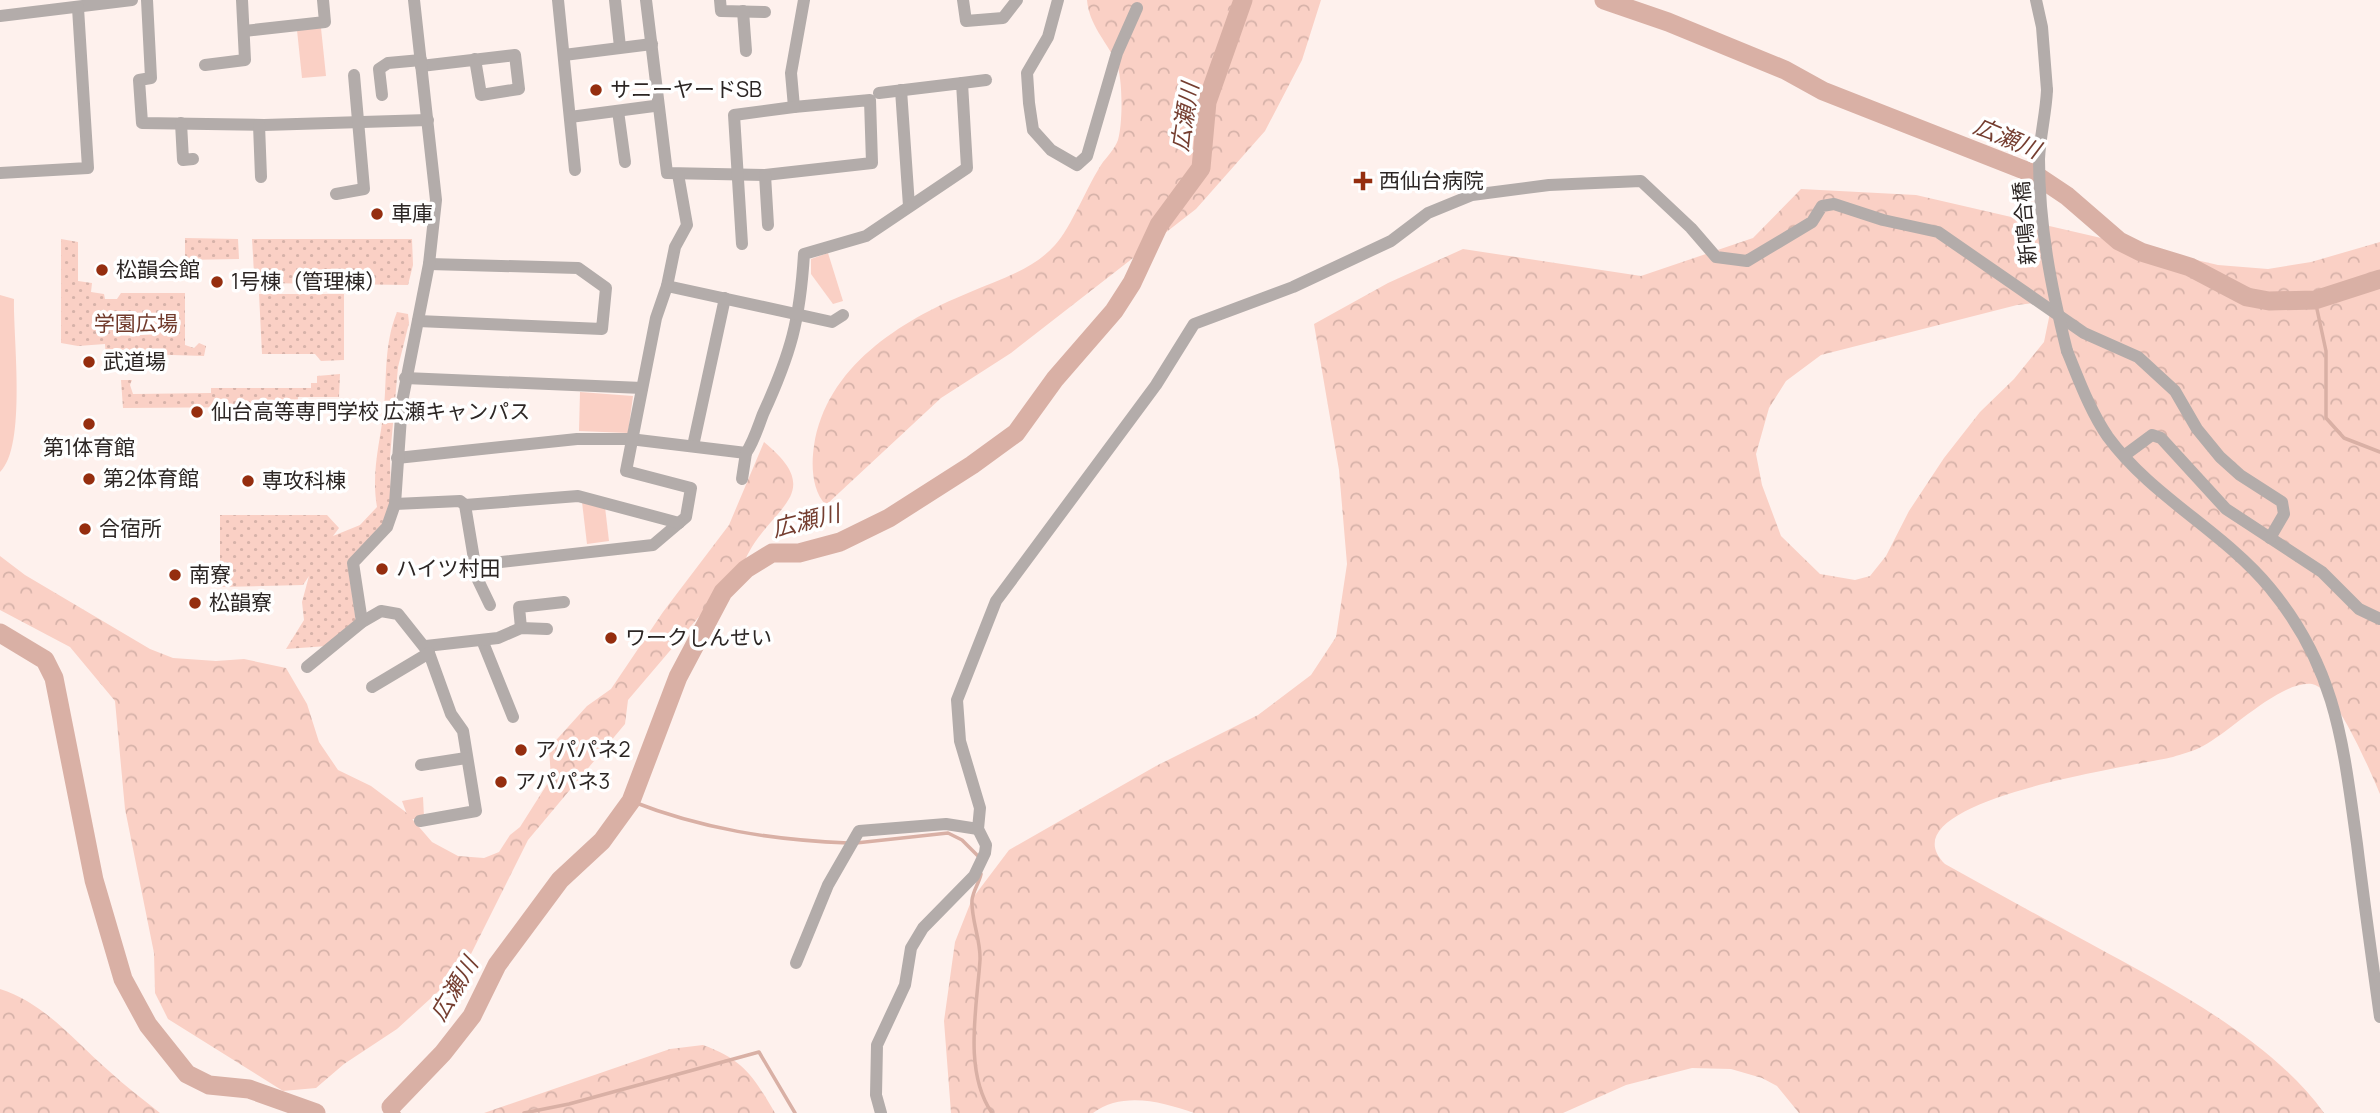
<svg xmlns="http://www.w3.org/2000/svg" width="2380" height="1113" font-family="Manrope,'Noto Sans JP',sans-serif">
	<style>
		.grass { fill: url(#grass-dots) }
		.forest { fill: url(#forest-crowns); fill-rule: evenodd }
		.park { fill: #fad0c5 }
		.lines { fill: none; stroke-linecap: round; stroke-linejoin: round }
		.stream { stroke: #d9b0a5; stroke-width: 3.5 }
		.river { stroke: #d9b0a5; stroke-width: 19 }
		.minor { stroke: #b3acaa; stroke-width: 12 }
		.minor-bridge { stroke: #b3acaa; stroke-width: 12 }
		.poi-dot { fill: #952e0f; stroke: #fff; stroke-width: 2.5 }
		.labels { text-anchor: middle; stroke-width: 7; stroke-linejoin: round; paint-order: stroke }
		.poi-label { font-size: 21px; fill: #2c2624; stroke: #fff; text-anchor: start }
		.street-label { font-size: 21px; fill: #2c2624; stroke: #fff }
		.park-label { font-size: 21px; fill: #713b2c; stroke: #fff }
		.water-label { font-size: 23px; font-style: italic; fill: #753e30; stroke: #fff }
	</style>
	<defs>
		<pattern id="grass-dots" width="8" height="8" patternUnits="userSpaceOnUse" patternTransform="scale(1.75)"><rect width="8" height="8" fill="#fad0c5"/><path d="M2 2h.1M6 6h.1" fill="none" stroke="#d6b2a9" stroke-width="1.8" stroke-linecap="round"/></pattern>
		<pattern id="forest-crowns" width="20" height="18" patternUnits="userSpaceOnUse" patternTransform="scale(1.75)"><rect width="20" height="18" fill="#fad0c5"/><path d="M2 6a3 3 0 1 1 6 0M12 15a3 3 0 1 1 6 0" fill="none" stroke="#d6b2a9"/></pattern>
	</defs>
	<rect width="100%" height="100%" fill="#fef1ed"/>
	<g class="grass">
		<path d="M 185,238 L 238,239 L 239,259 L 185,260 Z"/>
		<path d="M 61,239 L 78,242 L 78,281 L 92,283 L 91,292 L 104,294 L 105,299 L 117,299 L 121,293 L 185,293 L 185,345 L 194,348 L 199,343 L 206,346 L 204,356 L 140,354 L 123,360 L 106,359 L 105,344 L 78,346 L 61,343 Z"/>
		<path d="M 252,239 L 412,239 L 413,265 L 408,285 L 259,283 L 254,273 Z"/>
		<path d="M 259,294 L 344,294 L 344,360 L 321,361 L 315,354 L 262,354 Z"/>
		<path d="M 397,312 L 408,314 L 409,323 L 398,367 L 390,457 L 391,503 L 383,523 L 349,573 L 356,621 L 327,646 L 286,649 L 304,620 L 302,602 L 309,576 L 303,585 L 220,587 L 220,515 L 327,515 L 339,528 L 333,536 L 360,525 L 377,507 C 371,472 380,443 384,409 C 387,375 384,344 397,312 Z"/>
		<path d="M 340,374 L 339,397 L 298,397 L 297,412 L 270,412 L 261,407 L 123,408 L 121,380 L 132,380 L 130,385 L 133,394 L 211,393 L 211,388 L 311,388 L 311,383 L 317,383 L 317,376 Z"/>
	</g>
	<g class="forest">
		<path d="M 1087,0 L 1321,0 L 1302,60 L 1265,131 L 1196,209 L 1011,353 L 941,398 L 826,505 C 812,491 811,465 814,446 C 826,367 900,321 968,293 C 998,280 1033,270 1055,245 C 1071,228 1088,184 1103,162 C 1108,156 1115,148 1118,140 C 1123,123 1123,77 1116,61 C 1105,40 1089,24 1087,0 Z"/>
		<path d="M 1801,189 L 1916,195 L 2218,265 L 2268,269 L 2311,262 L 2380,242 L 2380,794 C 2371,773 2335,687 2312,684 C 2281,680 2230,732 2203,746 C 2194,751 2182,754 2173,757 C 2142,765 1880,800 1945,864 C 1994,891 2042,918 2091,944 C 2168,986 2272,1040 2324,1113 L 1799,1113 L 1777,1086 L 1762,1078 L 1731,1069 L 1692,1068 L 1626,1085 L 1563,1113 L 1194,1113 C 1162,1102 1123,1091 1093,1113 L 951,1113 L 944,1021 L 955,942 L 972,899 L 1009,850 L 1156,766 L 1258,715 L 1311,675 L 1336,637 L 1347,564 L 1339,470 L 1314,324 L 1388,283 L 1463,249 L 1641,276 L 1753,238 ZM 2042,302 L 2051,308 L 2044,342 L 2014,379 L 1980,412 L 1944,458 L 1909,511 L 1886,556 L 1870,576 L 1855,580 L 1820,574 L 1781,536 L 1762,485 L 1756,454 L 1769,408 L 1786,381 L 1821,355 L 2017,305 Z"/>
		<path d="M 764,442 C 831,497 765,507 743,565 L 628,700 L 625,724 L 528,840 L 464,968 L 397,1029 L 344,1064 L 316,1088 L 283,1091 L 168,1019 L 155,993 L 154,953 L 125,809 L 115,701 L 70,647 L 0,610 L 0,556 L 25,575 L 150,649 L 173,658 L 216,661 L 244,659 L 286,668 L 307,704 L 319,742 L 338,770 L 371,786 L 407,813 L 432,842 L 458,856 L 484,858 L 499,852 L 510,835 L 520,827 L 551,778 L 549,748 L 587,706 L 611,689 L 663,612 L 729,525 Z"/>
		<path d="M 0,989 C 46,1004 73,1040 109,1071 C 125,1086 143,1099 160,1113 L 0,1113 Z"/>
		<path d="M 703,1045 C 744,1060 753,1076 775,1113 L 484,1113 L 670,1049 Z"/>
	</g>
	<g class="park">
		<path d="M 321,28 L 326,76 L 302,78 L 297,30 Z"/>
		<path d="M 828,253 L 843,301 L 833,304 L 811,274 L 811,259 Z"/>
		<path d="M 0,295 L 14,299 C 13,337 27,447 0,472 Z"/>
		<path d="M 580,392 L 633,396 L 628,433 L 579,431 Z"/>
		<path d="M 582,502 L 605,507 L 609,541 L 587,544 Z"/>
		<path d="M 423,797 L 424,817 L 409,820 L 402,801 Z"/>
	</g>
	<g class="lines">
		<g class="stream">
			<path d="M 2315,300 L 2326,351 L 2326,418 L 2344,438 L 2380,452"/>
			<path d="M 631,801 C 702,829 772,840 848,843"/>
			<path d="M 856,843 L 948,833 L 962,840 L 978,856"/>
			<path d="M 981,874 C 979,883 973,891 972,900 C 971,920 981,940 980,960 C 977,1007 963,1071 992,1113"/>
			<path d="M 391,1107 L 399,1113"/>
			<path d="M 524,1113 L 569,1104 L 759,1052 L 795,1113"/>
		</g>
		<g class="river">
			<path d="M 1604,0 L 1668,22 L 1785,70 L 1823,91 L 2034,174 L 2067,196 L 2119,241 L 2141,252 L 2190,267 L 2247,297 L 2269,301 L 2315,300 L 2380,279"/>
			<path d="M 0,633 L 45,660 L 54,678 L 94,880 L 123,979 L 148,1025 L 187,1074 L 209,1085 L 249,1089 L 316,1113"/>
			<path d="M 391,1107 L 443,1053 L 472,1016 L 497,965 L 560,880 L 602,841 L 631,801 L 678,677 L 723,592 L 746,569 L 772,553 L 799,553 L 840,542 L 889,518 L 972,465 L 1016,433 L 1055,379 L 1114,311 L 1132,283 L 1159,225 L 1201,168 L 1207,102 L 1243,0"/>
		</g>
		<g class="minor">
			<path d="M 147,0 L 151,78 L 139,80 L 142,123 L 264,125 L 428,120"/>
			<path d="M 558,0 L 575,170"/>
			<path d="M 615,0 L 620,47"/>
			<path d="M 646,0 L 667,173 L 765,175 L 872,163 L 870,100 L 794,107 L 791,73 L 804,0"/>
			<path d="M 720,0 L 721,11 L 765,12"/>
			<path d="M 963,0 L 966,21 L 1003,18 L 1017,0"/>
			<path d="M 1058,0 L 1048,37 L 1027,73 L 1029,103 L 1033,130 L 1051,150 L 1077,165 L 1087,156 L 1117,53 L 1137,8"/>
			<path d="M 2036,0 L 2042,27 L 2047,90"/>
			<path d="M 743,11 L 746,51"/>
			<path d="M 0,16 L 132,0"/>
			<path d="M 244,31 L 325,22 L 323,0"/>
			<path d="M 564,55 L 652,44"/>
			<path d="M 205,65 L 245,60 L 242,0"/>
			<path d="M 421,66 L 515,55 L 519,89 L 481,95 L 475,59"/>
			<path d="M 962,83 L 986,80"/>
			<path d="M 901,90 L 909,206"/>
			<path d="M 382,95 L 379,69 L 388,63 L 421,60"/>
			<path d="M 618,111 L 625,162"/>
			<path d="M 570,117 L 654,106"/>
			<path d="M 181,123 L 183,160 L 193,159"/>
			<path d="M 259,125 L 261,177"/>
			<path d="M 0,173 L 88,168 L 78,8"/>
			<path d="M 765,175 L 768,225"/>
			<path d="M 336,194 L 364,189 L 354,75"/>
			<path d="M 742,244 L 734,115 L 794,107"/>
			<path d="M 667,286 L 675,247 L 687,225 L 678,174"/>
			<path d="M 418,321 L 602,329 L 606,288 L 578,268 L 429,264"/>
			<path d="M 2067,351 C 2079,380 2090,411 2108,437 C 2152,497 2223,531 2270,588 C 2337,669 2343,744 2357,844 C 2364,902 2372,959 2380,1017"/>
			<path d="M 405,378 L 642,388"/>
			<path d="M 693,446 L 725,298"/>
			<path d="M 2125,455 L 2152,435 L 2161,438 L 2226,509 L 2322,572 L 2359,609 L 2380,619"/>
			<path d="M 397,458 L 577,439 L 630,439 L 746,453 C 754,441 758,427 763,414 C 791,353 800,320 804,254 L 866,236 L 967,168 L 962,83 L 879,93"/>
			<path d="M 742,479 L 746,453"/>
			<path d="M 395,504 L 460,501 L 465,505 L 475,565 L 653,545 L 686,517 L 691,488 L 626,471 L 656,318 L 667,286 L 832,322 L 843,315"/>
			<path d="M 465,505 L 578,496 L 679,523"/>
			<path d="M 475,565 L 477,578 L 490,605"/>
			<path d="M 362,622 L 353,563 L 387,527 L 395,504 L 402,402 L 429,264 L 436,200 L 414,0"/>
			<path d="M 521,628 L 519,607 L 564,602"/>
			<path d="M 482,640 L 513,717"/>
			<path d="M 426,646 L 498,638 L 521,628 L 547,629"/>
			<path d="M 307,667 L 362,622 L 381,611 L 398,614 L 429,653 L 451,714 L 463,731 L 476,811 L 420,821"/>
			<path d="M 372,687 L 429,653"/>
			<path d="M 421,765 L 466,758"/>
			<path d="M 796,963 L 828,885 L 859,831 L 946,824 L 978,829"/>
			<path d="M 881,1113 L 876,1095 L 877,1045 L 905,985 L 911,948 L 923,928 L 974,876 L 985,853 L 986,845 L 978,829 L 980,808 L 960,741 L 957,700 L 996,601 L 1156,385 L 1194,324 L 1293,287 L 1391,241 L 1428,213 L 1472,195 L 1549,185 L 1641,181 L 1691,228 L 1716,257 L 1747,261 L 1812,222 L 1822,206 L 1834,204 L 1883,220 L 1938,232 L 2084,333 L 2138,357 L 2175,391 L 2197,429 L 2220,457 L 2240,475 L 2282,502 L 2284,514 L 2270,538"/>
		</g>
		<path class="minor-bridge" d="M 2047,90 C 2046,113 2040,136 2039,159 C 2039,226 2051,287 2067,351"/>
	</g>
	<g class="poi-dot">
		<circle cx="596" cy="90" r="7"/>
		<path d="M1359.5 170.5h7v7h7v7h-7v7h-7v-7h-7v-7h7z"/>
		<circle cx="377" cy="214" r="7"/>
		<circle cx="102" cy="270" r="7"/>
		<circle cx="217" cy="282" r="7"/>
		<circle cx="89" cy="362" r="7"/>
		<circle cx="197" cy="412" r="7"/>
		<circle cx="89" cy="424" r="7"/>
		<circle cx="89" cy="479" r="7"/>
		<circle cx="248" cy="481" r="7"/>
		<circle cx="85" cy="529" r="7"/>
		<circle cx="382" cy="569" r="7"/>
		<circle cx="175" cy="575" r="7"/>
		<circle cx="195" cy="603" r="7"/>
		<circle cx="611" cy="638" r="7"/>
		<circle cx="521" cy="750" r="7"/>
		<circle cx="501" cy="782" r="7"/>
	</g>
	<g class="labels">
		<g class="poi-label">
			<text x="610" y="97">サニーヤードSB</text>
			<text x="1379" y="188">西仙台病院</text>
			<text x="391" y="221">車庫</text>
			<text x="116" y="277">松韻会館</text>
			<text x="231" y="289">1号棟（管理棟）</text>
			<text x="103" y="369">武道場</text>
			<text x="211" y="419">仙台高等専門学校 広瀬キャンパス</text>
			<text x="89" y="455" text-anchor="middle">第1体育館</text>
			<text x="103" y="486">第2体育館</text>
			<text x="262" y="488">専攻科棟</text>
			<text x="99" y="536">合宿所</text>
			<text x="396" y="576">ハイツ村田</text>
			<text x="189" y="582">南寮</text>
			<text x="209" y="610">松韻寮</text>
			<text x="625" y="645">ワークしんせい</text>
			<text x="535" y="757">アパパネ2</text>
			<text x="515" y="789">アパパネ3</text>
		</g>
		<g class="street-label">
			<text transform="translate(2025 223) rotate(-95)" y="7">新鳴合橋</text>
		</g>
		<g class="park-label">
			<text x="136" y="331">学園広場</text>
		</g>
		<g class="water-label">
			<text transform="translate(1185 117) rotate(-81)" y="8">広瀬川</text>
			<text transform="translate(2007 138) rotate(23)" y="8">広瀬川</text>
			<text transform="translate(806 521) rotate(-14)" y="8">広瀬川</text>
			<text transform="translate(454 989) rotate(-59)" y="8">広瀬川</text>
		</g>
	</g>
</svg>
